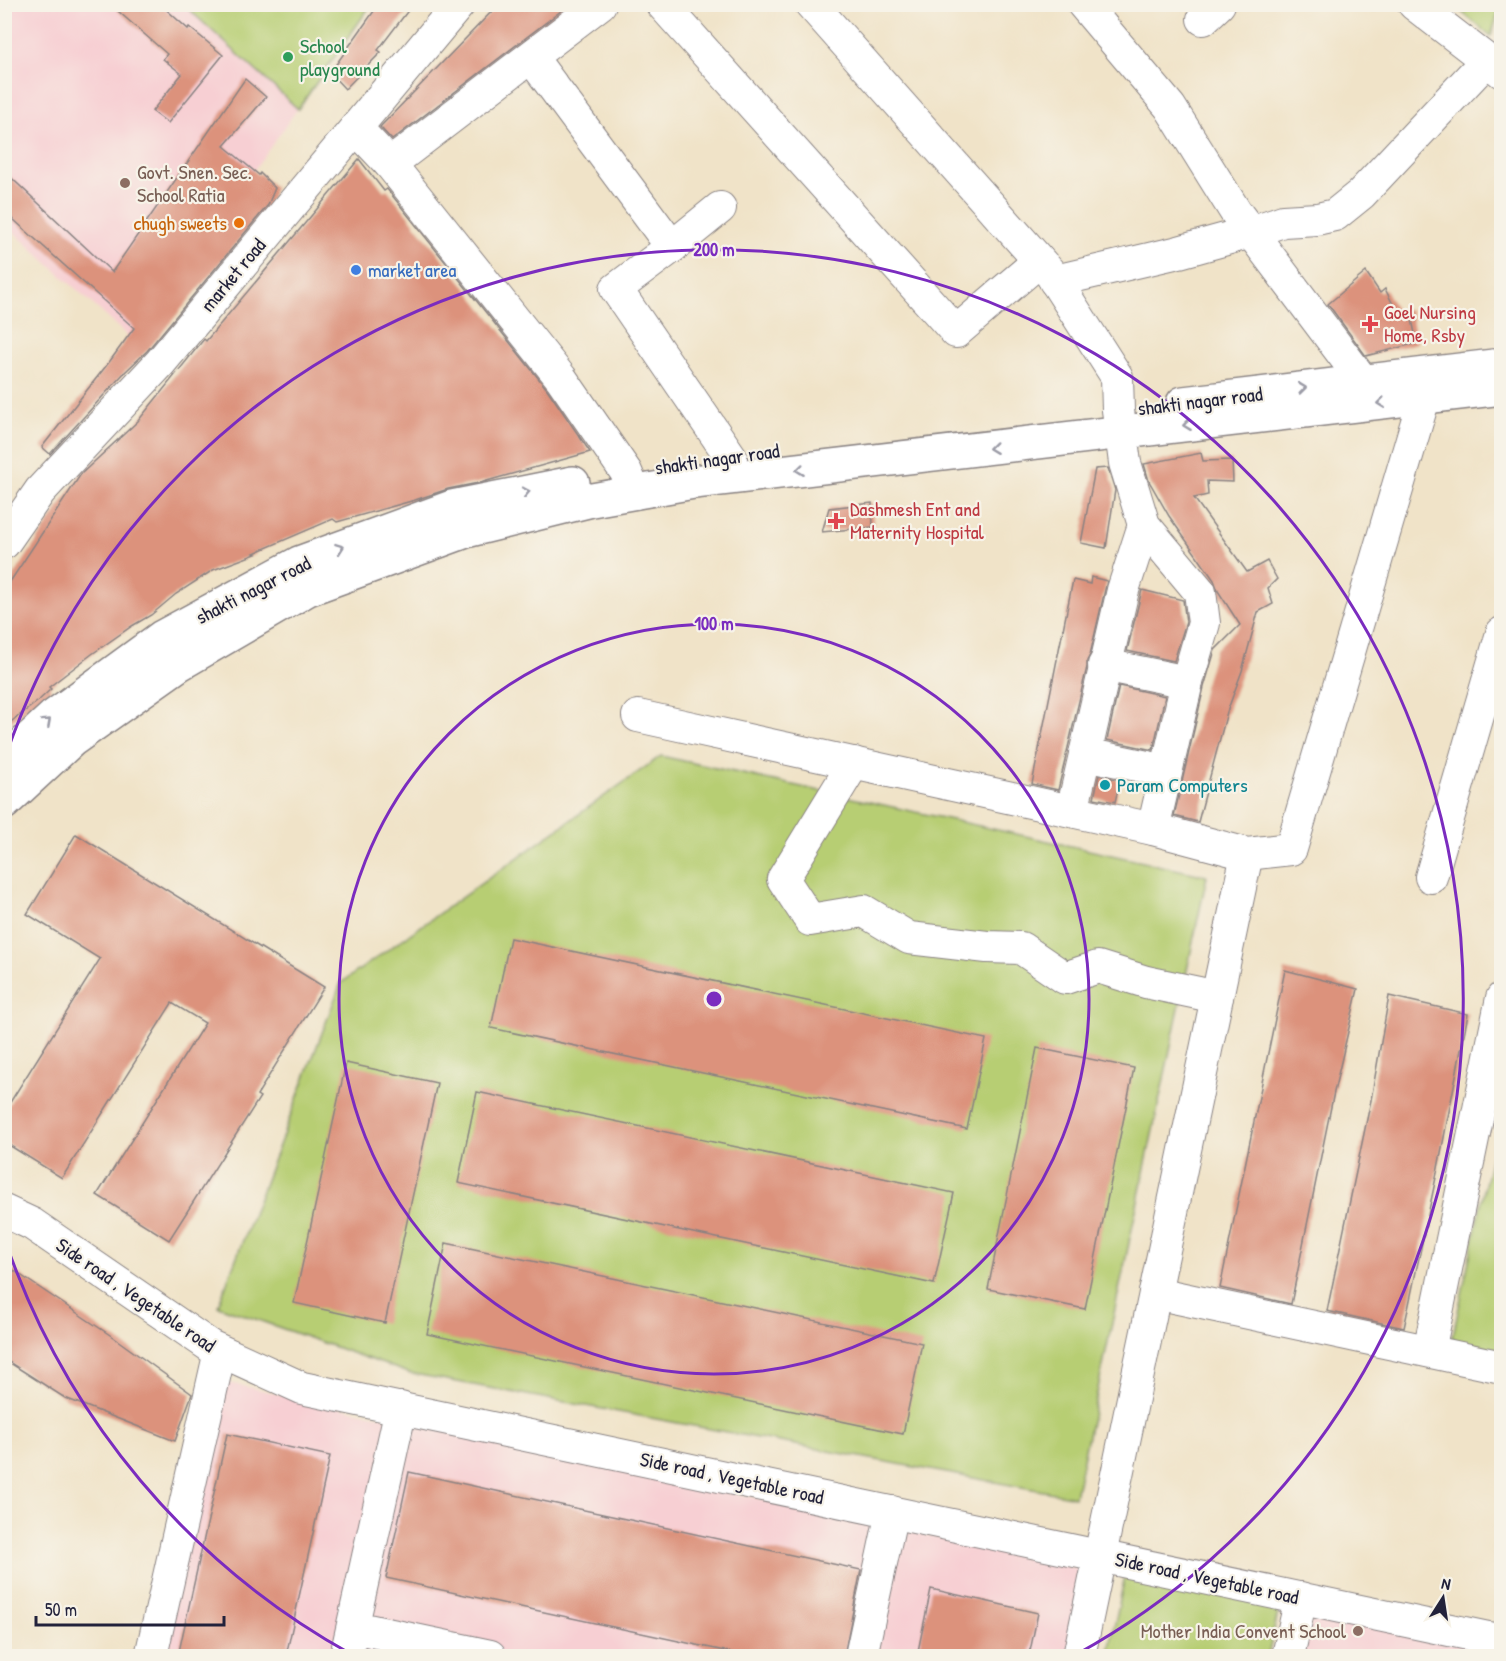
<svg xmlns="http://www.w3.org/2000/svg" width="1506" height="1661" font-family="'Patrick Hand',sans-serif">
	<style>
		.built { fill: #f7cfd3 }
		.green { fill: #b7ce73; stroke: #6c7857; stroke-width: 1.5 }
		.building { fill: #dc927b }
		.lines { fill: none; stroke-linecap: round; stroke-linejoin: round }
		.minor-casing { stroke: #898282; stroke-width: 34 }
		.major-casing { stroke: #898282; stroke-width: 36 }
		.minor { stroke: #fff; stroke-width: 32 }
		.major { stroke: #fff; stroke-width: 33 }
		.oneway { stroke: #9c9ca7 }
		.ring { fill: none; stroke: #7b2cbf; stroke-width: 3 }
		.leisure-dot { fill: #2e9e5b; stroke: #f7f3e8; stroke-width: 2 }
		.education-dot { fill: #8d6e63; stroke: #f7f3e8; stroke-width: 2 }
		.food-dot { fill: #e8710a; stroke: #f7f3e8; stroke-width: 2 }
		.shop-dot { fill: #3f7fe0; stroke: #f7f3e8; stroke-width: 2 }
		.health-dot { fill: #e0444e; stroke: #f7f3e8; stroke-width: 2 }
		.culture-dot { fill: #0f9aa8; stroke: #f7f3e8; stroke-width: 2 }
		.labels { text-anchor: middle; stroke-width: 4.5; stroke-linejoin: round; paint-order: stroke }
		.leisure-label { font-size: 20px; fill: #27864d; stroke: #f7f3e8; text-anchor: start }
		.education-label { font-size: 20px; fill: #785e54; stroke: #f7f3e8; text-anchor: start }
		.food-label { font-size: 20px; fill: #c56008; stroke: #f7f3e8; text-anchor: end }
		.shop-label { font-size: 20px; fill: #366cbe; stroke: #f7f3e8; text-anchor: start }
		.street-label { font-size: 20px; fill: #22223b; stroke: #f7f3e8 }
		.health-label { font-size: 20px; fill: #be3a42; stroke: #f7f3e8; text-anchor: start }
		.culture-label { font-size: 20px; fill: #0d838f; stroke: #f7f3e8; text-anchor: start }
		.centre { fill: #7b2cbf; stroke: #f7f3e8; stroke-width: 3 }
		.ring-label { font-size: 18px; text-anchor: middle; font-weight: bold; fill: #7b2cbf; stroke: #f7f3e8; stroke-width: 4.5; stroke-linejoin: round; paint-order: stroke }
	</style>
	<rect width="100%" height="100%" fill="#f7f3e8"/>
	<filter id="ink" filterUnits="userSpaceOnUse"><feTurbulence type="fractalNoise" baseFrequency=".0167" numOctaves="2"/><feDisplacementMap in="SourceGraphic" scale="12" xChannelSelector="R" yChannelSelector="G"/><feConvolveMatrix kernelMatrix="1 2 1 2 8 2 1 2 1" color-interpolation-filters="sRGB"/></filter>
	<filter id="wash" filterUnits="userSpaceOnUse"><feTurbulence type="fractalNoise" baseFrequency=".008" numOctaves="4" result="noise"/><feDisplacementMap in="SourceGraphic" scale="24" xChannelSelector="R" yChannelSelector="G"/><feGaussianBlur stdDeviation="1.35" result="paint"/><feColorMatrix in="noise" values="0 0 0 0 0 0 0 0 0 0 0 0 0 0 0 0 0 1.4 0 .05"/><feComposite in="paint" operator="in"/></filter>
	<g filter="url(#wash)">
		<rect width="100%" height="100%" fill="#f0e3c8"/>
		<g class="built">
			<path d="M 5,5 L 371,5 L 133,341 L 5,224 Z"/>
			<path d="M 220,1381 L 1087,1570 L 1068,1656 L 160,1656 Z"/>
			<path d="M 1313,1611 L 1502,1651 L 1501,1656 L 1303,1656 Z"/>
		</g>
		<g class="green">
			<path d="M 184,5 L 371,5 L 298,109 Z"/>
			<path d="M 1453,5 L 1501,5 L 1491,36 Z"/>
			<path d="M 661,756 L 1207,876 L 1075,1497 L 409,1373 L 218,1306 L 341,983 Z"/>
			<path d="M 1501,1110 L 1501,1350 L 1452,1340 Z"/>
			<path d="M 1126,1571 L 1280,1604 L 1268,1656 L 1108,1656 Z"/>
		</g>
		<g id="blocks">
			<g class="building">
				<path d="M 110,4 L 160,4 L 188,29 L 189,27 L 223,55 L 168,123 L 152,111 L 182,74 L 163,59 L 167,54 Z"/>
				<path d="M 379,4 L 413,4 L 378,50 L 381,52 L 345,89 L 330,73 Z"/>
				<path d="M 499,4 L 570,4 L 392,140 L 380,127 Z"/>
				<path d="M 245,79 L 266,97 L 224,146 L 259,175 L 260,173 L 275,188 L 268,205 L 147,351 L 125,372 L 50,454 L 42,447 L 110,361 L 134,328 L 4,211 L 4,171 L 112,272 Z"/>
				<path d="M 359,159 L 384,191 L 387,189 L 547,389 L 590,452 L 483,482 L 448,489 L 415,500 L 337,522 L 333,519 L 254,553 L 256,554 L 213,570 L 176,594 L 151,615 L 132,626 L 92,654 L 49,687 L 51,689 L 37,702 L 4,727 L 4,591 L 81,474 L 138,421 L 204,339 L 206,341 Z"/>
				<path d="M 1366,272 L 1380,293 L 1385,289 L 1396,310 L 1410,310 L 1417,343 L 1366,356 L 1328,304 Z"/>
				<path d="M 1201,453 L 1203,461 L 1232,460 L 1233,482 L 1207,481 L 1208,495 L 1194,498 L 1247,572 L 1267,561 L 1277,579 L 1268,588 L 1273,604 L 1258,612 L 1242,671 L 1227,712 L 1198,822 L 1174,816 L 1204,687 L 1215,650 L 1240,625 L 1218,591 L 1214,580 L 1169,516 L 1149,481 L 1144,464 Z"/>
				<path d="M 1108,468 L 1115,490 L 1106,548 L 1081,543 L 1095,469 Z"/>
				<path d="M 872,503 L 873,527 L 822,532 L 829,508 Z"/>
				<path d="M 1091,577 L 1107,581 L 1090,655 L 1087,661 L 1087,667 L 1058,790 L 1032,784 L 1073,580 L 1090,584 Z"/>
				<path d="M 1142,590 L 1183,600 L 1186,622 L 1174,661 L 1127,651 Z"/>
				<path d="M 1119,686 L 1165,696 L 1153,750 L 1107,740 Z"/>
				<path d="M 1099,775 L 1120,780 L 1115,802 L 1094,798 Z"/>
				<path d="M 76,834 L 324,987 L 257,1095 L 260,1097 L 169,1240 L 97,1195 L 205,1023 L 172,1003 L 62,1178 L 4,1142 L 4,1112 L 100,959 L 27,914 Z"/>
				<path d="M 510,938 L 986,1039 L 967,1129 L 491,1028 Z"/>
				<path d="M 1285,970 L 1358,989 L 1334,1092 L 1291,1304 L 1220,1288 Z"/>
				<path d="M 1389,996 L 1468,1014 L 1438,1168 L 1404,1328 L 1327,1311 L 1371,1100 Z"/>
				<path d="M 1037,1048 L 1134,1068 L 1085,1309 L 988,1289 Z"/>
				<path d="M 346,1063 L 437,1083 L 385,1323 L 294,1303 Z"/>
				<path d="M 477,1092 L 954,1193 L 934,1284 L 458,1183 Z"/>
				<path d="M 446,1243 L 922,1343 L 903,1434 L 427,1334 Z"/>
				<path d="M 4,1264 L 113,1337 L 192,1394 L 175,1441 L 65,1398 L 4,1359 Z"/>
				<path d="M 227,1434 L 330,1456 L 286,1656 L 178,1656 Z"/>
				<path d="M 409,1472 L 861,1570 L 844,1656 L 748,1656 L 386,1578 Z"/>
				<path d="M 931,1589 L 1038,1613 L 1029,1656 L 917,1656 Z"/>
			</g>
		</g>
	</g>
	<g filter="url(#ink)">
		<use href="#blocks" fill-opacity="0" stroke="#898282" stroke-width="1.5"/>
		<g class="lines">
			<defs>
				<g id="minor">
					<path d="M 662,4 L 956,332 L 1039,261"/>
					<path d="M 811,4 L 1051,274 L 1117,377 L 1118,410 L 1125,463 L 1144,525 L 1200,592 L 1204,623 L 1187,682 L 1153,829"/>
					<path d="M 1083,4 L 1170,107 L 1235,211 L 1363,381"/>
					<path d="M 1414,4 L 1502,72"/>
					<path d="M 1203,19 L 1219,4"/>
					<path d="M 531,57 L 672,247"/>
					<path d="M 356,128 L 390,164 L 561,378 L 626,472 L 635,493"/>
					<path d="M 390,164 L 600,4"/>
					<path d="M 720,208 L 672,247 L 616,289 L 731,457"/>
					<path d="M 1055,281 L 1179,252 L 1251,232 L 1283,221 L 1317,219 L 1335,215 L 1361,194 L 1486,61"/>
					<path d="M 4,543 L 40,491 L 160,363 L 459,4"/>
					<path d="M 1104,665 L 1187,682"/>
					<path d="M 638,716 L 1153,829 L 1247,854 L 1291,849 L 1424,398"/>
					<path d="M 1085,754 L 1166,771"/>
					<path d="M 854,763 L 783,879 L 810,920 L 864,911 L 909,938 L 987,947 L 1021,948 L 1065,978 L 1098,967 L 1146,982 L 1217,997"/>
					<path d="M 1072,811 L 1123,590 L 1144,525"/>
					<path d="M 1431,877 L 1502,633"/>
					<path d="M 4,1211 L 32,1224 L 210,1346 L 302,1388 L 1502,1641"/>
					<path d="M 1155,1293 L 1502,1367"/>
					<path d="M 1429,1351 L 1502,998"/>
					<path d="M 353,1627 L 490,1656"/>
					<path d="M 151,1656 L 220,1351"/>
					<path d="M 346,1656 L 401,1408"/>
					<path d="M 861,1656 L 892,1512"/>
					<path d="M 1079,1656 L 1247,854"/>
					<path d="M 1288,1656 L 1301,1598"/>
				</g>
				<g id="major">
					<path d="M 1183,403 L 1502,365"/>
					<path d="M 4,762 L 54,716 L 162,637 L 299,563 L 452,507 L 573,483"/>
					<path d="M 4,803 L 72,740 L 178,665 L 308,589 L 466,531 L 592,500 L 694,482 L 1502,388"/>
				</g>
			</defs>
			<use href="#minor" class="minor-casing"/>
			<use href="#major" class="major-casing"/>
			<use href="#minor" class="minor"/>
			<use href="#major" class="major"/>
		</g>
		<defs><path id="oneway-chevron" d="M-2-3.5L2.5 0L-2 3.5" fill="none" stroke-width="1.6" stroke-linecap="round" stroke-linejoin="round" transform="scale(1.5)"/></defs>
		<g class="oneway">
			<use href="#oneway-chevron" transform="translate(1302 388) rotate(-7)"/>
			<use href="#oneway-chevron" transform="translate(1381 403) rotate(173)"/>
			<use href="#oneway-chevron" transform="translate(1187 425) rotate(173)"/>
			<use href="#oneway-chevron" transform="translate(993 448) rotate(173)"/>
			<use href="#oneway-chevron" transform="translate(800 470) rotate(173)"/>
			<use href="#oneway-chevron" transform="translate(526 492) rotate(-11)"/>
			<use href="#oneway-chevron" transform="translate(340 548) rotate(-20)"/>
			<use href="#oneway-chevron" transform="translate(47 722) rotate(-42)"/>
		</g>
	</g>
	<g class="ring">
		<circle cx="714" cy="999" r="375"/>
		<path d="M351 1654A749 749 0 0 1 6 1243M6 755A749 749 0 1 1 1077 1654"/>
	</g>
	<circle class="leisure-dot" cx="288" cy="57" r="6"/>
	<g class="education-dot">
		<circle cx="125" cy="183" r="6"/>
		<circle cx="1358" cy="1631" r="6"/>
	</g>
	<circle class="food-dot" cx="239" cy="223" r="6"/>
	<circle class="shop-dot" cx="356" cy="270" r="6"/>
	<g class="health-dot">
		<path d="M1367 315h6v6h6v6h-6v6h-6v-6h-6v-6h6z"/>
		<path d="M833 512h6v6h6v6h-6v6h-6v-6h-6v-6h6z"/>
	</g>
	<circle class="culture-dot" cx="1105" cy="785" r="6"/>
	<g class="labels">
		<g class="leisure-label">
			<text x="300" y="53">School<tspan x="300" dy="23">playground</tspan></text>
		</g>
		<g class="education-label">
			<text x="137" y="179">Govt. Snen. Sec.<tspan x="137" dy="23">School Ratia</tspan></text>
			<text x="1346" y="1638" text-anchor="end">Mother India Convent School</text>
		</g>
		<g class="food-label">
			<text x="227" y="230">chugh sweets</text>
		</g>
		<g class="shop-label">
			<text x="368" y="277">market area</text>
		</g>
		<g class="street-label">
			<text transform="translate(233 275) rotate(-50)" y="7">market road</text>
			<text transform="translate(1200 401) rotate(-7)" y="7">shakti nagar road</text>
			<text transform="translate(717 459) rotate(-8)" y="7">shakti nagar road</text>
			<text transform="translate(253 590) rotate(-27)" y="7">shakti nagar road</text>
			<text transform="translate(136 1295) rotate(34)" y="7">Side road , Vegetable road</text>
			<text transform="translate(732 1478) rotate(12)" y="7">Side road , Vegetable road</text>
			<text transform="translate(1207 1578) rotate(12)" y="7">Side road , Vegetable road</text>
		</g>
		<g class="health-label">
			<text x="1384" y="319">Goel Nursing<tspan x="1384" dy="23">Home, Rsby</tspan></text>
			<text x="850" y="516">Dashmesh Ent and<tspan x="850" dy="23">Maternity Hospital</tspan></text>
		</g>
		<g class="culture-label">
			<text x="1117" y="792">Param Computers</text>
		</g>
	</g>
	<circle cx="714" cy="999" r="9" class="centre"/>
	<g class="ring-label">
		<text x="714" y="256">200 m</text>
		<text x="714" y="630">100 m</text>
	</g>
	<rect width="1506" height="1661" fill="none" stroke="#f7f3e8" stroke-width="24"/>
	<g transform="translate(1443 1598) rotate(12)" stroke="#f7f3e8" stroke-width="4.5" paint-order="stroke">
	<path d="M0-4.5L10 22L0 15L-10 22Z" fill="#22223b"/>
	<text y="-9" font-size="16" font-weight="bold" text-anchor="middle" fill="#22223b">N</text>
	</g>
	<path d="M36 1616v9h188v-9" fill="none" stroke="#22223b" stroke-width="3"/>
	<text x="45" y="1616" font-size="18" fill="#22223b" stroke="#f7f3e8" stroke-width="4.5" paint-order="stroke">50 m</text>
</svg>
